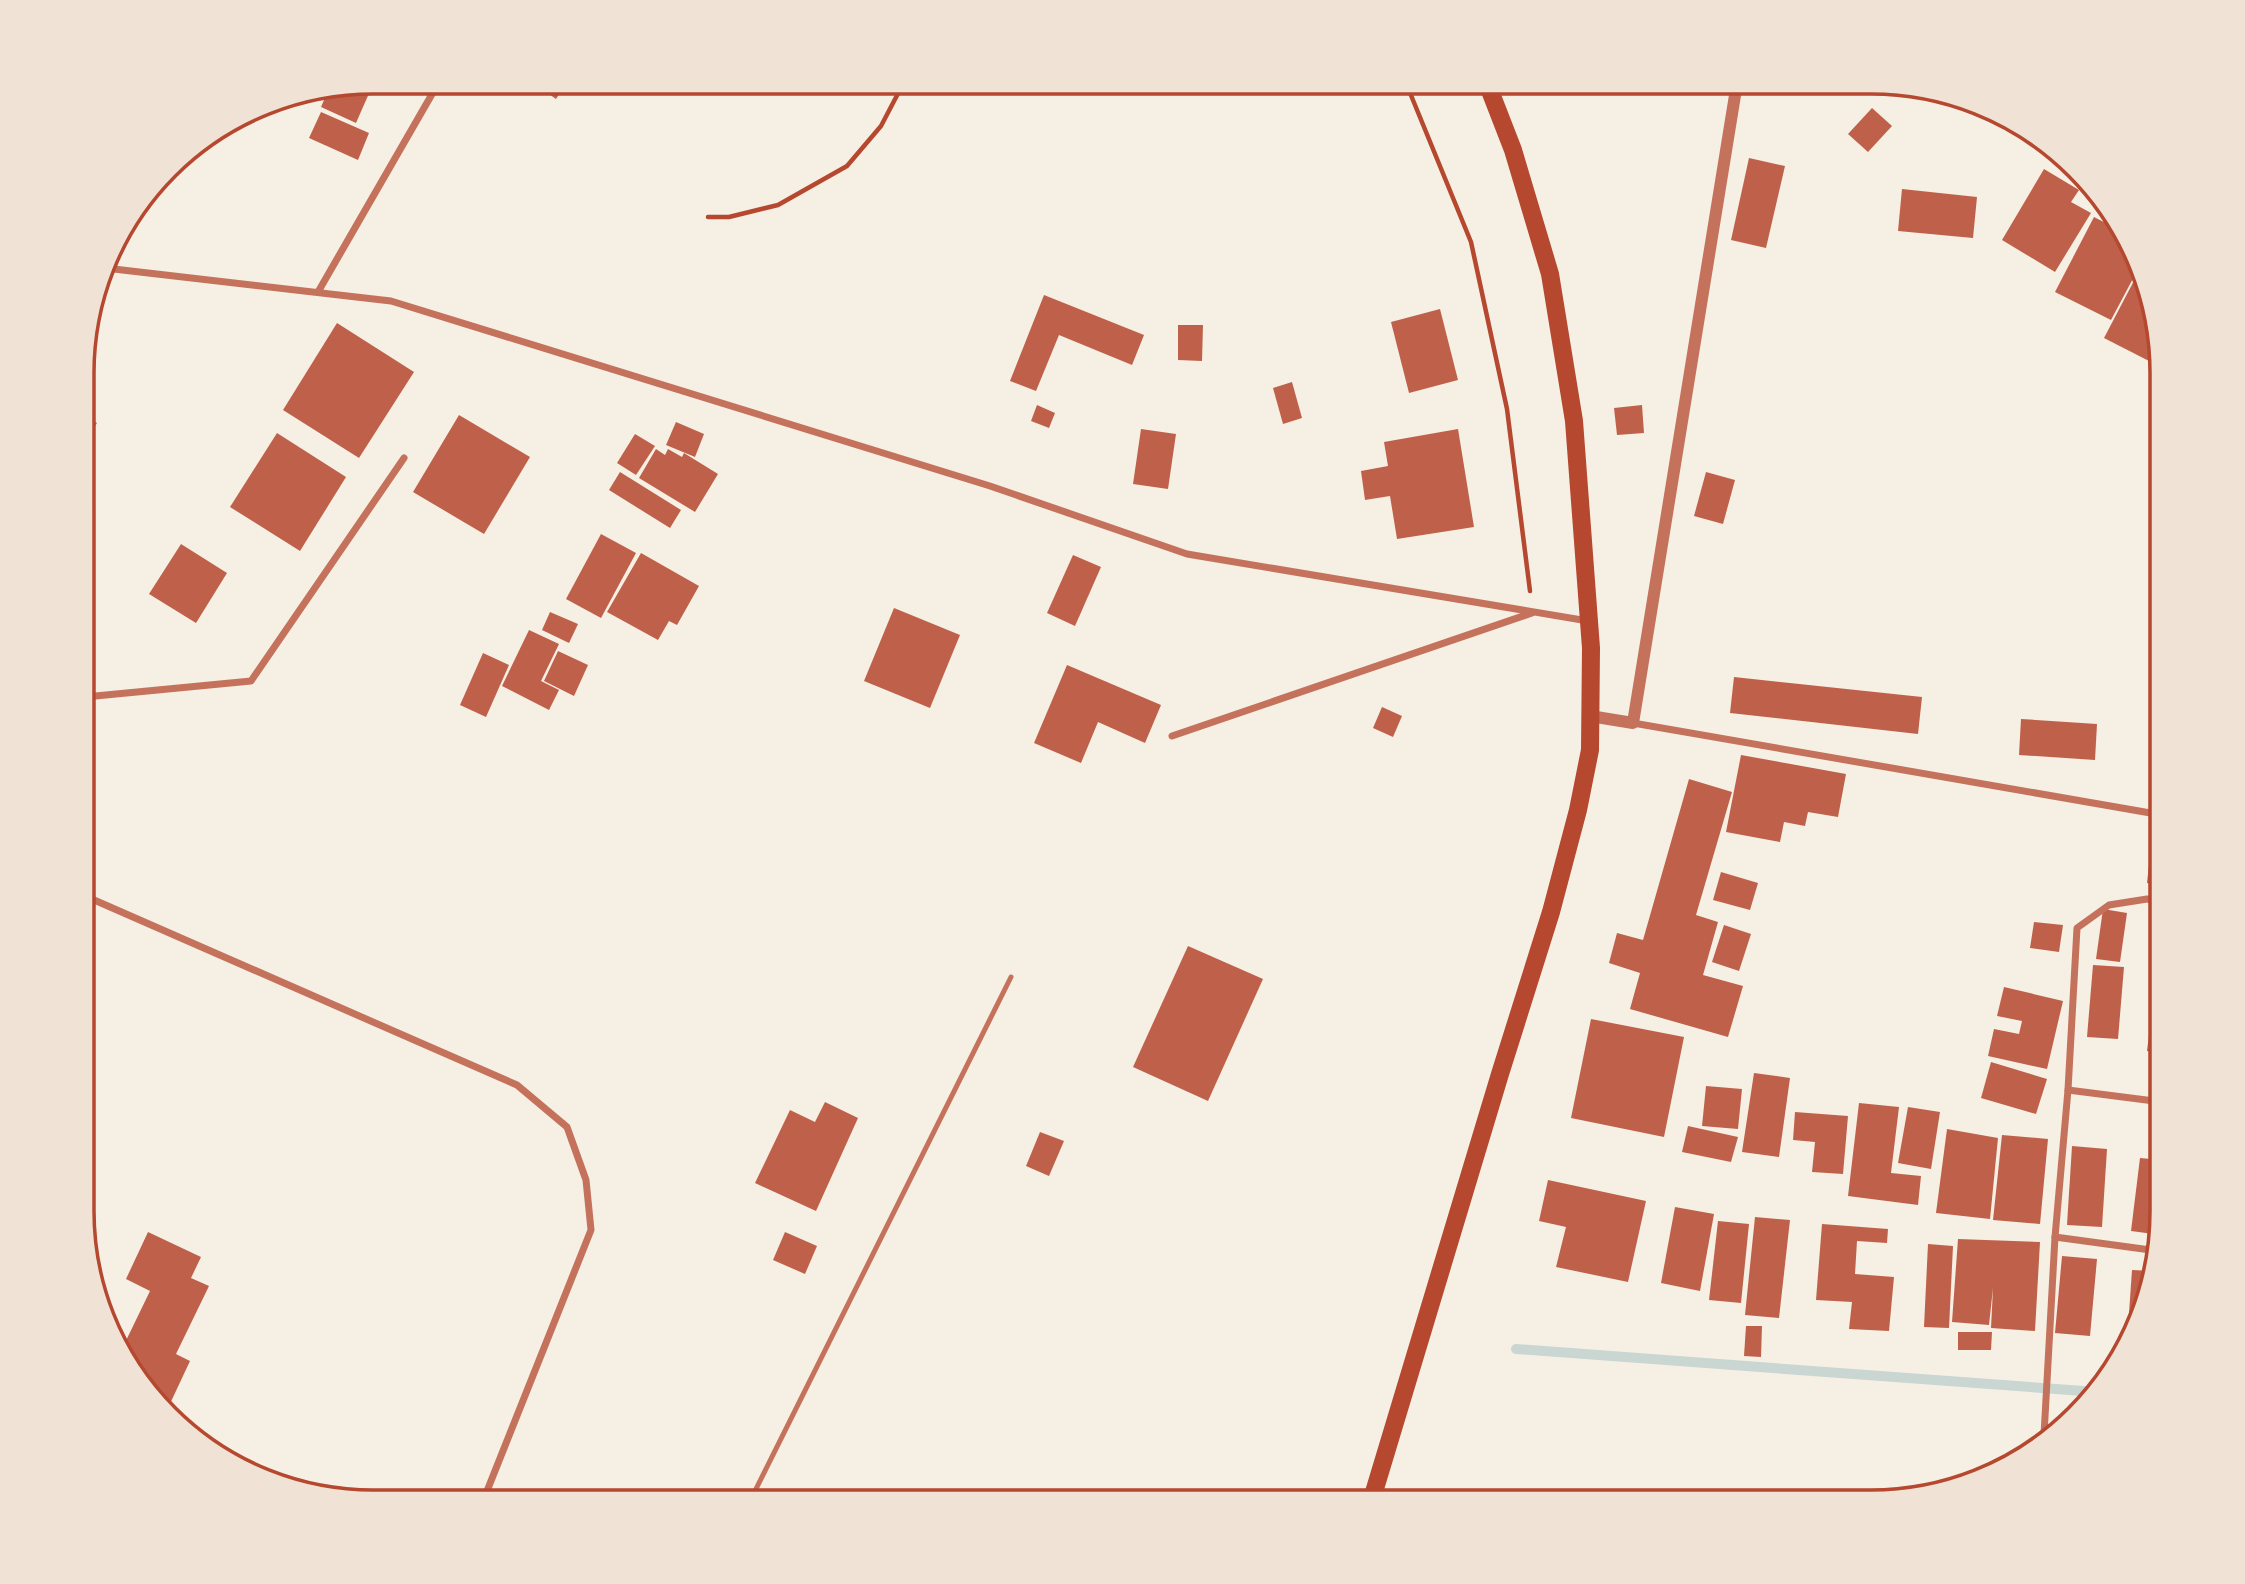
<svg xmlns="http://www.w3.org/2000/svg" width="2245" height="1584" font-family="'Golos Text',sans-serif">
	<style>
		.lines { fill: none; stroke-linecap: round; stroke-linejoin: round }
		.stream { stroke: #c9d6d2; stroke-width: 10 }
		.building { fill: #bf614a }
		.path { stroke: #b5482f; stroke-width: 4.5 }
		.service { stroke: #c5725c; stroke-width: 5 }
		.minor { stroke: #c5725c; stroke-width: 7 }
		.tertiary { stroke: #c5725c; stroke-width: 12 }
		.primary { stroke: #b5482f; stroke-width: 18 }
		.rim { fill: none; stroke: #b5482f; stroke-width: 3.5 }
	</style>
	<rect width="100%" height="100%" fill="#f6efe4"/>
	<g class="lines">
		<path class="stream" d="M 1516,1349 L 2097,1392"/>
	</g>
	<g class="building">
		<path d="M 374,82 L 356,123 L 321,107 L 328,91 Z"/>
		<path d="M 532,82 L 567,82 L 556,99 Z"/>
		<rect x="1556" y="83" width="50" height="11"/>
		<path d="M 1627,83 L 1658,83 L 1659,91 L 1628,92 Z"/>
		<path d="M 1872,108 L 1892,126 L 1868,152 L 1848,134 Z"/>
		<path d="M 321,112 L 369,133 L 358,160 L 309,138 Z"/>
		<path d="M 1749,158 L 1785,166 L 1766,248 L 1731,240 Z"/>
		<path d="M 2044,169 L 2079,190 L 2071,202 L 2091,213 L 2055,272 L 2002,240 Z"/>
		<path d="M 1902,189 L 1977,197 L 1973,238 L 1898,231 Z"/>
		<path d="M 2094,217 L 2125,233 L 2137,271 L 2111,320 L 2055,292 Z"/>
		<path d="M 2138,273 L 2158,342 L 2149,361 L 2104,338 Z"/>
		<path d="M 1044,295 L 1144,335 L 1132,365 L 1059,335 L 1036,391 L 1010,381 Z"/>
		<path d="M 1440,309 L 1458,380 L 1409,393 L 1391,322 Z"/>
		<path d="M 337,323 L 414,372 L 359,458 L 283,410 Z"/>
		<path d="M 1178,325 L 1203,325 L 1202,361 L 1178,360 Z"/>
		<path d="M 1292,382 L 1302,418 L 1283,424 L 1273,388 Z"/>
		<path d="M 1037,405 L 1055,413 L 1049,428 L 1031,421 Z"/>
		<path d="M 1642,405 L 1644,433 L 1617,435 L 1614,408 Z"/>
		<path d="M 459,415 L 530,457 L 484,534 L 413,492 Z"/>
		<path d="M 85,416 L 97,423 L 85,442 Z"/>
		<path d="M 676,422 L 704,434 L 695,457 L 666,445 Z"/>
		<path d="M 1141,429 L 1176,434 L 1168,489 L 1133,484 Z"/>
		<path d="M 1458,429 L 1474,527 L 1397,539 L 1390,496 L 1365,500 L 1361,471 L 1388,466 L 1384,442 Z"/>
		<path d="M 277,433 L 346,477 L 300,551 L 230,507 Z"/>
		<path d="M 635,434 L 655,446 L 636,475 L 617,463 Z"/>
		<path d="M 656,449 L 665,455 L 668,449 L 682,457 L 684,453 L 718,474 L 695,512 L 639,478 Z"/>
		<path d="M 620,472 L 681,510 L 670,528 L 609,490 Z"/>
		<path d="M 1706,472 L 1735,480 L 1723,524 L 1694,516 Z"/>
		<path d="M 601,534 L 636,553 L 601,618 L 566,599 Z"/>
		<path d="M 181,544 L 227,573 L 196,623 L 149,594 Z"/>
		<path d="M 641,553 L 699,586 L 677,625 L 669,621 L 658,640 L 607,612 Z"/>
		<path d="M 1073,555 L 1101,567 L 1075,626 L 1047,613 Z"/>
		<path d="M 894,608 L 960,635 L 930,708 L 864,681 Z"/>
		<path d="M 550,612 L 578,624 L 569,643 L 542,630 Z"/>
		<path d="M 529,630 L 559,644 L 541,681 L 559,690 L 549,710 L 502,686 Z"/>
		<path d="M 558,651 L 588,665 L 574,696 L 544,681 Z"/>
		<path d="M 483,653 L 509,665 L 486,717 L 460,705 Z"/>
		<path d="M 1067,665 L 1161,705 L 1145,743 L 1098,722 L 1081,763 L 1034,743 Z"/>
		<path d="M 1734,677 L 1922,697 L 1918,734 L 1730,713 Z"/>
		<path d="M 1382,707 L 1402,716 L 1393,737 L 1373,728 Z"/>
		<path d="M 2021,719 L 2097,724 L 2095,760 L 2019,755 Z"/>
		<path d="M 2152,730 L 2162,731 L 2162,760 L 2149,759 Z"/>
		<path d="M 1741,755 L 1846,774 L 1838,817 L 1808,812 L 1805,826 L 1784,822 L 1780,842 L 1726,832 Z"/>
		<path d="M 1689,779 L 1732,792 L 1696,915 L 1718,922 L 1703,975 L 1743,986 L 1728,1037 L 1630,1009 L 1640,973 L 1609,963 L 1617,933 L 1643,940 Z"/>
		<path d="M 2162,842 L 2162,885 L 2147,883 L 2151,846 Z"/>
		<path d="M 1721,872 L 1758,883 L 1750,910 L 1713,900 Z"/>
		<path d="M 2103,909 L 2127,913 L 2120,962 L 2096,959 Z"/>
		<path d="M 2034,922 L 2063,925 L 2059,952 L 2030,948 Z"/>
		<path d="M 1724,925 L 1751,934 L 1739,971 L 1712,962 Z"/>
		<path d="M 1188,946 L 1263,979 L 1208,1101 L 1133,1067 Z"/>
		<path d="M 2160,948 L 2162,948 L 2162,1053 L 2147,1051 Z"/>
		<path d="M 2093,965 L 2124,967 L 2118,1039 L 2087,1037 Z"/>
		<path d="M 2004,987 L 2063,1001 L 2047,1069 L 1988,1056 L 1994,1029 L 2019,1034 L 2022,1021 L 1997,1016 Z"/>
		<path d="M 1591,1019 L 1684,1037 L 1664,1137 L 1571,1118 Z"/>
		<path d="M 1991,1062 L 2047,1079 L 2036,1114 L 1981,1098 Z"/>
		<path d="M 1754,1073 L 1790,1078 L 1779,1157 L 1742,1152 Z"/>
		<path d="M 1706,1086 L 1742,1089 L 1738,1129 L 1702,1126 Z"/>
		<path d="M 825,1102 L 858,1118 L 816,1211 L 755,1183 L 790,1110 L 815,1122 Z"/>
		<path d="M 1859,1103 L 1899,1107 L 1891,1173 L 1921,1176 L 1918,1205 L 1848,1196 Z"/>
		<path d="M 1908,1107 L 1940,1112 L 1931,1169 L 1898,1163 Z"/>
		<path d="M 1795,1112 L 1848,1116 L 1843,1174 L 1812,1172 L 1815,1142 L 1793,1140 Z"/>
		<path d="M 1688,1126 L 1738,1137 L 1731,1162 L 1682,1152 Z"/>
		<path d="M 1947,1129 L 1998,1138 L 1990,1219 L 1936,1213 Z"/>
		<path d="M 1040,1132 L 1064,1141 L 1049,1176 L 1026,1166 Z"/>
		<path d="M 2002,1135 L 2048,1139 L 2040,1224 L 1993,1220 Z"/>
		<path d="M 2072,1146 L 2107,1149 L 2102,1227 L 2067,1225 Z"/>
		<path d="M 2140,1158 L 2162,1160 L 2161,1235 L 2131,1231 Z"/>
		<path d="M 1548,1180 L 1646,1201 L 1628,1282 L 1556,1267 L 1566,1227 L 1539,1221 Z"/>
		<path d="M 1675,1207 L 1714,1214 L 1700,1291 L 1661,1283 Z"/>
		<path d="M 1755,1217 L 1790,1220 L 1779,1318 L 1745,1315 Z"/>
		<path d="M 1718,1221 L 1749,1224 L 1741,1303 L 1709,1300 Z"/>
		<path d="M 1822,1224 L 1888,1229 L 1887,1243 L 1857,1241 L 1855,1274 L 1894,1277 L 1889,1331 L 1849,1329 L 1852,1302 L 1816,1300 Z"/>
		<path d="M 148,1232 L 201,1257 L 191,1278 L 209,1286 L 176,1354 L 190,1361 L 168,1408 L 120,1353 L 150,1291 L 126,1279 Z"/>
		<path d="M 785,1232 L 817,1246 L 805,1274 L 773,1260 Z"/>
		<path d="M 1958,1239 L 2040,1242 L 2035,1331 L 1991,1328 L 1993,1288 L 1989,1325 L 1952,1322 Z"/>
		<path d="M 1928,1244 L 1953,1246 L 1949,1328 L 1924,1327 Z"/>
		<path d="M 2062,1256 L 2097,1259 L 2090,1336 L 2055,1333 Z"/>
		<path d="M 2132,1270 L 2154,1271 L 2147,1304 L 2127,1342 Z"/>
		<path d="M 1746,1326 L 1762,1326 L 1761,1357 L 1744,1356 Z"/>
		<path d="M 1958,1332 L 1992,1332 L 1991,1350 L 1958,1350 Z"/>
	</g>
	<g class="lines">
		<g class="path">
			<path d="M 1406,83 L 1471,242 L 1507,409 L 1530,591"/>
			<path d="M 708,217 L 729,217 L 778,205 L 847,166 L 881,126 L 904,82"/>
		</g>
		<path class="service" d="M 750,1501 L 1011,977"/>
		<g class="minor">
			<path d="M 105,268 L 391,301 L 990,486 L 1187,554 L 1588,621"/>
			<path d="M 318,292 L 439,82"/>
			<path d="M 85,697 L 251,681 L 404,458"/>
			<path d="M 1633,723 L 2162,815"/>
			<path d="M 1172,736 L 1532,613"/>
			<path d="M 85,896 L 517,1085 L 567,1127 L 586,1180 L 591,1230 L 483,1501"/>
			<path d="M 2068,1090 L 2162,1102"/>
			<path d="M 2055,1237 L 2158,1251"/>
			<path d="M 2044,1435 L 2055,1237 L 2068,1090 L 2077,928 L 2109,905 L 2147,899 L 2162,900"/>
		</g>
		<path class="tertiary" d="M 1590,716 L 1633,723 L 1737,83"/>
		<path class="primary" d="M 1371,1502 L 1500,1074 L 1551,912 L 1578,810 L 1590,750 L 1591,648 L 1574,421 L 1550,274 L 1513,150 L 1487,83"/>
	</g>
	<path d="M0 0H2245V1584H0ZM373 94H1871A279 279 0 0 1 2150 373V1211A279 279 0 0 1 1871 1490H373A279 279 0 0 1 94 1211V373A279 279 0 0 1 373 94Z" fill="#f1e2d6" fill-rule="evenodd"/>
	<path class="rim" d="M373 94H1871A279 279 0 0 1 2150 373V1211A279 279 0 0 1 1871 1490H373A279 279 0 0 1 94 1211V373A279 279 0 0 1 373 94Z"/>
</svg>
